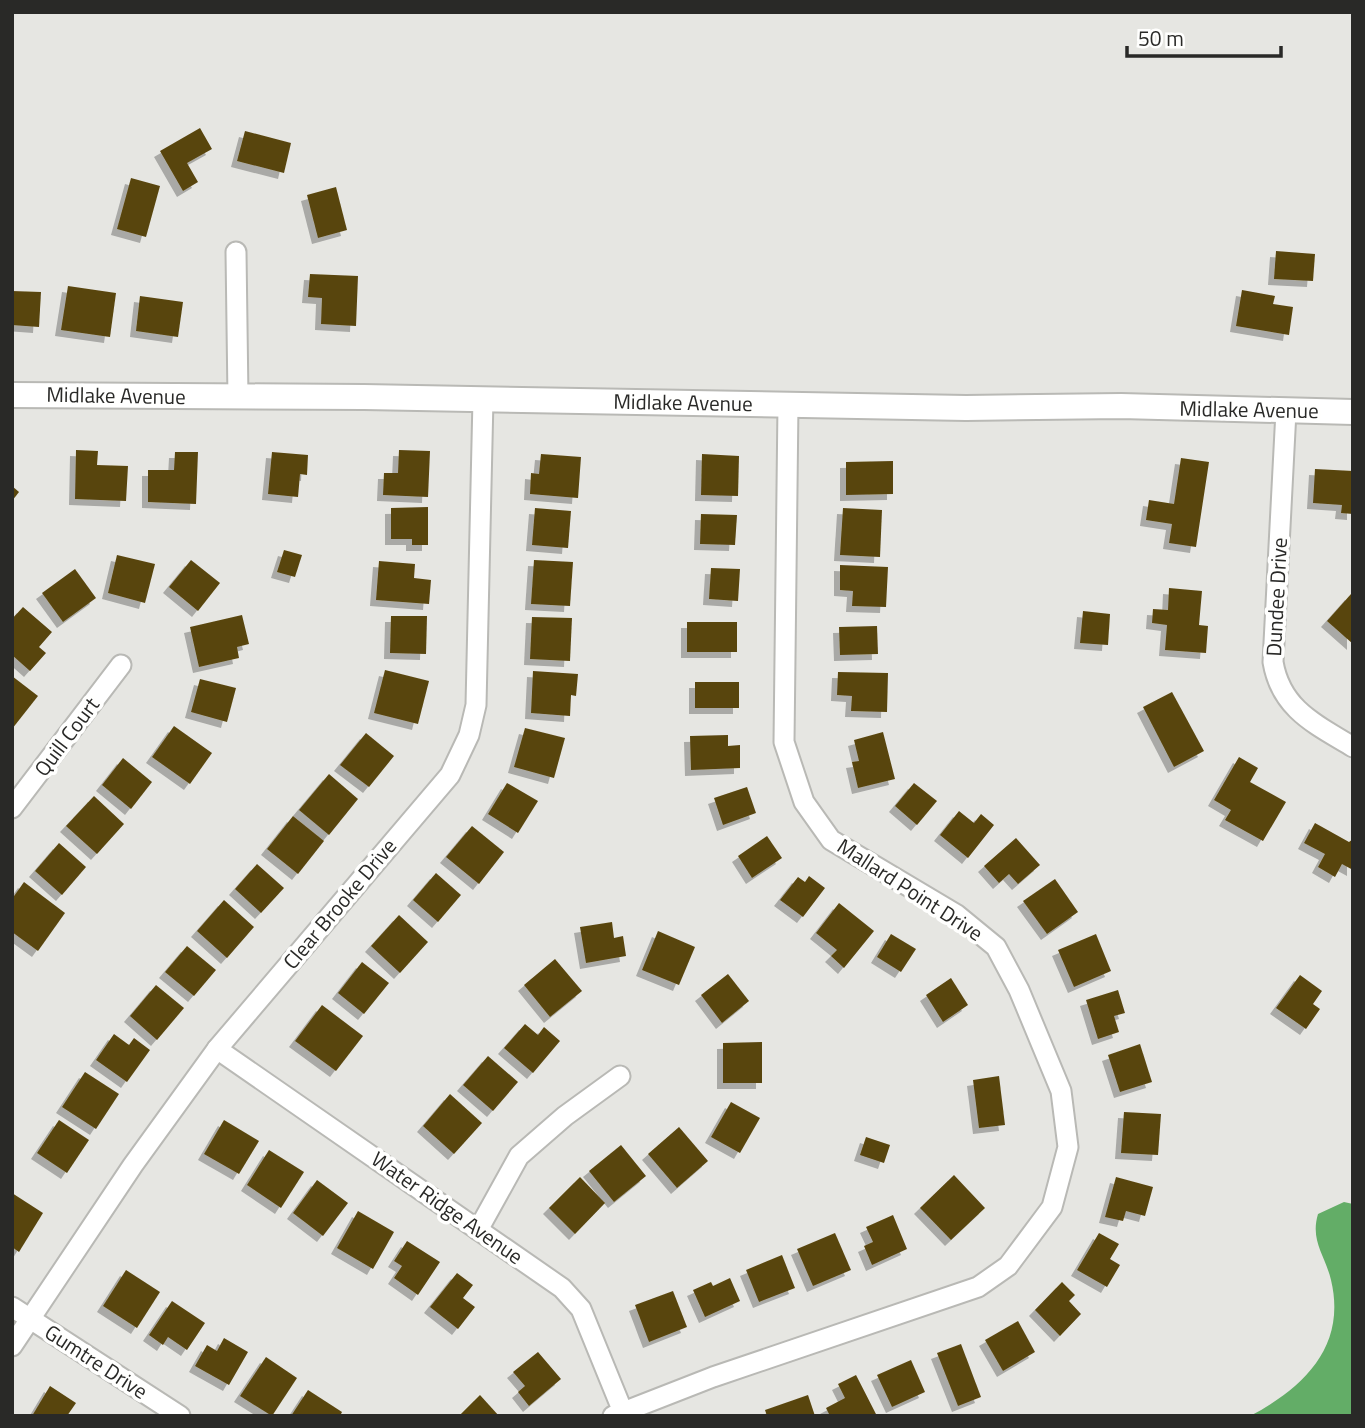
<svg xmlns="http://www.w3.org/2000/svg" width="1365" height="1428" font-family="'Titillium Web',sans-serif">
	<style>
		.water { fill: #63ad67 }
		.building { fill: #59450d; filter: url(#shadow) }
		.lines { fill: none; stroke-linecap: round; stroke-linejoin: round }
		.minor-casing { stroke: #b9b9b5; stroke-width: 23 }
		.tertiary-casing { stroke: #b9b9b5; stroke-width: 28 }
		.minor { stroke: #fff; stroke-width: 19 }
		.tertiary { stroke: #fff; stroke-width: 24 }
		.labels { text-anchor: middle; stroke-width: 7; stroke-linejoin: round; paint-order: stroke }
		.street-label { font-size: 21px; fill: #292927; stroke: #fffffe }
	</style>
	<defs>
		<filter id="shadow"><feDropShadow dx="-6" dy="6" stdDeviation="0" flood-color="#0004"/></filter>
	</defs>
	<rect width="100%" height="100%" fill="#e6e6e2"/>
	<path class="water" d="M 1344,1202 L 1353,1204 L 1353,1416 L 1250,1416 C 1303,1388 1347,1347 1331,1280 C 1325,1255 1310,1241 1318,1214 Z"/>
	<g class="building">
		<path d="M 200,128 L 212,149 L 187,163 L 198,182 L 183,191 L 160,151 Z"/>
		<path d="M 245,131 L 291,143 L 284,173 L 237,161 Z"/>
		<path d="M 131,178 L 160,186 L 146,237 L 117,229 Z"/>
		<path d="M 336,187 L 347,230 L 318,238 L 307,195 Z"/>
		<path d="M 1276,251 L 1315,254 L 1313,281 L 1274,279 Z"/>
		<path d="M 310,274 L 358,276 L 356,326 L 321,324 L 322,298 L 308,297 Z"/>
		<path d="M 68,286 L 116,293 L 110,337 L 61,330 Z"/>
		<path d="M 1242,290 L 1275,296 L 1273,304 L 1293,307 L 1289,335 L 1236,326 Z"/>
		<path d="M 12,291 L 41,292 L 39,327 L 12,325 Z"/>
		<path d="M 140,296 L 183,302 L 178,337 L 136,331 Z"/>
		<path d="M 76,450 L 98,451 L 97,465 L 128,466 L 126,501 L 75,499 Z"/>
		<path d="M 399,450 L 430,451 L 428,497 L 383,495 L 384,473 L 398,473 Z"/>
		<path d="M 175,452 L 198,452 L 196,504 L 148,502 L 148,470 L 174,470 Z"/>
		<path d="M 272,452 L 308,455 L 307,475 L 300,474 L 298,497 L 268,494 Z"/>
		<path d="M 541,454 L 581,457 L 578,498 L 530,494 L 531,473 L 539,474 Z"/>
		<path d="M 702,454 L 739,456 L 738,496 L 701,495 Z"/>
		<path d="M 1181,458 L 1209,462 L 1196,547 L 1169,543 L 1172,524 L 1146,520 L 1149,500 L 1174,504 Z"/>
		<path d="M 893,461 L 893,494 L 846,495 L 846,462 Z"/>
		<path d="M 1315,469 L 1353,471 L 1353,514 L 1341,513 L 1342,505 L 1313,503 Z"/>
		<path d="M 12,486 L 19,492 L 12,501 Z"/>
		<path d="M 428,507 L 428,545 L 412,545 L 412,539 L 391,539 L 391,508 Z"/>
		<path d="M 535,508 L 571,511 L 568,548 L 532,545 Z"/>
		<path d="M 843,508 L 882,510 L 880,557 L 840,555 Z"/>
		<path d="M 701,514 L 737,515 L 735,545 L 700,544 Z"/>
		<path d="M 284,550 L 302,555 L 295,577 L 277,572 Z"/>
		<path d="M 117,555 L 155,564 L 145,603 L 108,593 Z"/>
		<path d="M 191,560 L 220,583 L 198,611 L 169,587 Z"/>
		<path d="M 534,560 L 573,562 L 570,606 L 531,604 Z"/>
		<path d="M 379,561 L 415,564 L 414,578 L 431,580 L 429,604 L 376,600 Z"/>
		<path d="M 840,565 L 888,567 L 886,607 L 852,606 L 853,591 L 840,590 Z"/>
		<path d="M 711,568 L 740,569 L 738,601 L 709,599 Z"/>
		<path d="M 75,569 L 96,598 L 63,622 L 42,593 Z"/>
		<path d="M 1169,588 L 1202,591 L 1199,625 L 1208,626 L 1206,653 L 1165,650 L 1167,625 L 1152,623 L 1153,609 L 1168,610 Z"/>
		<path d="M 1351,594 L 1353,596 L 1353,644 L 1327,621 Z"/>
		<path d="M 23,607 L 52,632 L 39,647 L 46,653 L 30,671 L 12,655 L 12,619 Z"/>
		<path d="M 1083,611 L 1110,614 L 1108,645 L 1080,643 Z"/>
		<path d="M 242,615 L 249,644 L 237,647 L 239,658 L 199,667 L 190,627 Z"/>
		<path d="M 391,616 L 427,616 L 426,654 L 390,653 Z"/>
		<path d="M 532,617 L 572,618 L 570,661 L 530,659 Z"/>
		<rect x="687" y="622" width="50" height="30"/>
		<path d="M 877,626 L 878,654 L 840,655 L 839,627 Z"/>
		<path d="M 385,670 L 429,681 L 418,724 L 374,713 Z"/>
		<path d="M 533,671 L 578,674 L 576,696 L 571,695 L 570,716 L 531,713 Z"/>
		<path d="M 838,672 L 888,673 L 887,712 L 851,711 L 852,696 L 837,695 Z"/>
		<path d="M 12,676 L 38,696 L 12,729 Z"/>
		<path d="M 200,679 L 236,688 L 227,722 L 191,712 Z"/>
		<rect x="695" y="682" width="44" height="26"/>
		<path d="M 1172,692 L 1204,751 L 1174,767 L 1143,707 Z"/>
		<path d="M 174,726 L 212,753 L 190,784 L 152,757 Z"/>
		<path d="M 525,728 L 565,738 L 554,778 L 514,767 Z"/>
		<path d="M 883,732 L 895,779 L 858,788 L 852,762 L 859,761 L 854,740 Z"/>
		<path d="M 366,733 L 394,756 L 369,787 L 340,765 Z"/>
		<path d="M 728,735 L 728,746 L 740,745 L 740,768 L 691,770 L 690,736 Z"/>
		<path d="M 1239,757 L 1258,768 L 1250,782 L 1286,802 L 1263,841 L 1225,820 L 1231,810 L 1214,800 Z"/>
		<path d="M 123,758 L 152,782 L 131,809 L 102,785 Z"/>
		<path d="M 329,774 L 358,799 L 329,835 L 299,810 Z"/>
		<path d="M 507,783 L 538,801 L 518,833 L 488,814 Z"/>
		<path d="M 914,783 L 937,801 L 917,825 L 895,806 Z"/>
		<path d="M 747,787 L 756,813 L 723,825 L 714,798 Z"/>
		<path d="M 94,796 L 124,824 L 97,854 L 66,826 Z"/>
		<path d="M 959,811 L 974,823 L 981,814 L 994,825 L 968,858 L 940,835 Z"/>
		<path d="M 293,816 L 324,841 L 298,874 L 267,849 Z"/>
		<path d="M 1315,823 L 1349,842 L 1353,839 L 1353,870 L 1342,864 L 1335,877 L 1318,867 L 1325,854 L 1304,843 Z"/>
		<path d="M 472,826 L 504,852 L 479,884 L 446,857 Z"/>
		<path d="M 767,836 L 782,858 L 752,878 L 738,856 Z"/>
		<path d="M 1016,838 L 1040,865 L 1018,884 L 1009,874 L 999,883 L 984,866 Z"/>
		<path d="M 59,843 L 86,867 L 62,895 L 35,871 Z"/>
		<path d="M 257,864 L 284,888 L 261,913 L 235,889 Z"/>
		<path d="M 436,873 L 461,895 L 438,922 L 413,900 Z"/>
		<path d="M 809,876 L 825,888 L 803,917 L 780,900 L 798,877 L 805,882 Z"/>
		<path d="M 1055,879 L 1078,912 L 1047,934 L 1023,901 Z"/>
		<path d="M 24,882 L 65,913 L 38,951 L 12,932 L 12,899 Z"/>
		<path d="M 224,900 L 254,927 L 227,958 L 197,931 Z"/>
		<path d="M 839,903 L 874,931 L 844,968 L 831,956 L 837,950 L 816,933 Z"/>
		<path d="M 399,915 L 428,942 L 400,973 L 371,946 Z"/>
		<path d="M 612,922 L 614,938 L 623,936 L 626,956 L 586,963 L 580,927 Z"/>
		<path d="M 658,931 L 695,947 L 679,985 L 642,970 Z"/>
		<path d="M 891,934 L 916,949 L 901,972 L 877,957 Z"/>
		<path d="M 1096,934 L 1111,971 L 1074,987 L 1058,950 Z"/>
		<path d="M 187,946 L 216,970 L 194,996 L 165,972 Z"/>
		<path d="M 555,959 L 582,991 L 550,1017 L 524,985 Z"/>
		<path d="M 362,962 L 389,983 L 364,1014 L 338,993 Z"/>
		<path d="M 728,974 L 749,1001 L 722,1023 L 701,995 Z"/>
		<path d="M 1300,975 L 1322,991 L 1313,1004 L 1320,1009 L 1306,1029 L 1276,1008 Z"/>
		<path d="M 951,978 L 968,1005 L 943,1022 L 926,995 Z"/>
		<path d="M 156,985 L 184,1008 L 157,1040 L 130,1016 Z"/>
		<path d="M 1118,990 L 1125,1013 L 1114,1016 L 1119,1032 L 1098,1039 L 1086,1000 Z"/>
		<path d="M 322,1005 L 363,1036 L 336,1071 L 295,1041 Z"/>
		<path d="M 525,1024 L 538,1035 L 544,1027 L 560,1041 L 533,1073 L 504,1048 Z"/>
		<path d="M 114,1034 L 129,1045 L 134,1038 L 150,1050 L 127,1082 L 96,1060 Z"/>
		<path d="M 762,1042 L 762,1083 L 723,1083 L 723,1043 Z"/>
		<path d="M 1140,1044 L 1152,1082 L 1120,1092 L 1108,1055 Z"/>
		<path d="M 488,1056 L 518,1082 L 493,1111 L 463,1085 Z"/>
		<path d="M 85,1072 L 119,1094 L 96,1129 L 62,1107 Z"/>
		<path d="M 999,1076 L 1005,1125 L 979,1128 L 973,1080 Z"/>
		<path d="M 450,1094 L 482,1123 L 454,1154 L 423,1126 Z"/>
		<path d="M 731,1102 L 760,1118 L 740,1153 L 711,1137 Z"/>
		<path d="M 1124,1112 L 1161,1114 L 1158,1155 L 1121,1153 Z"/>
		<path d="M 59,1120 L 89,1140 L 67,1173 L 37,1153 Z"/>
		<path d="M 224,1120 L 259,1141 L 239,1174 L 204,1154 Z"/>
		<path d="M 679,1127 L 708,1161 L 677,1188 L 648,1154 Z"/>
		<path d="M 866,1137 L 890,1145 L 884,1163 L 860,1155 Z"/>
		<path d="M 621,1145 L 646,1176 L 614,1202 L 589,1171 Z"/>
		<path d="M 269,1150 L 304,1172 L 281,1208 L 247,1185 Z"/>
		<path d="M 954,1175 L 985,1208 L 951,1240 L 920,1208 Z"/>
		<path d="M 580,1177 L 605,1203 L 575,1234 L 549,1208 Z"/>
		<path d="M 1116,1177 L 1153,1187 L 1145,1216 L 1126,1211 L 1123,1221 L 1105,1217 Z"/>
		<path d="M 317,1180 L 348,1203 L 323,1236 L 293,1213 Z"/>
		<path d="M 12,1193 L 43,1213 L 19,1252 L 12,1247 Z"/>
		<path d="M 358,1211 L 394,1232 L 373,1269 L 337,1248 Z"/>
		<path d="M 893,1215 L 907,1249 L 872,1265 L 864,1246 L 873,1242 L 866,1227 Z"/>
		<path d="M 835,1233 L 851,1270 L 813,1286 L 797,1249 Z"/>
		<path d="M 1099,1233 L 1119,1244 L 1110,1259 L 1120,1265 L 1107,1287 L 1077,1270 Z"/>
		<path d="M 407,1241 L 440,1262 L 418,1295 L 394,1278 L 402,1266 L 394,1261 Z"/>
		<path d="M 782,1255 L 795,1288 L 759,1302 L 746,1270 Z"/>
		<path d="M 126,1270 L 160,1292 L 137,1328 L 103,1306 Z"/>
		<path d="M 457,1273 L 473,1285 L 463,1298 L 475,1307 L 458,1329 L 430,1307 Z"/>
		<path d="M 730,1278 L 740,1301 L 705,1317 L 693,1290 L 711,1282 L 713,1286 Z"/>
		<path d="M 1062,1282 L 1075,1295 L 1069,1301 L 1081,1314 L 1060,1336 L 1035,1310 Z"/>
		<path d="M 673,1291 L 687,1327 L 649,1342 L 635,1305 Z"/>
		<path d="M 172,1301 L 205,1323 L 187,1350 L 168,1337 L 163,1345 L 149,1335 Z"/>
		<path d="M 1018,1321 L 1035,1352 L 1003,1371 L 985,1340 Z"/>
		<path d="M 224,1338 L 248,1352 L 229,1385 L 195,1366 L 207,1345 L 217,1351 Z"/>
		<path d="M 961,1344 L 981,1397 L 958,1406 L 937,1353 Z"/>
		<path d="M 538,1352 L 561,1379 L 529,1406 L 518,1392 L 525,1386 L 513,1372 Z"/>
		<path d="M 266,1357 L 297,1378 L 272,1416 L 240,1396 Z"/>
		<path d="M 911,1360 L 925,1392 L 892,1407 L 877,1375 Z"/>
		<path d="M 856,1375 L 877,1416 L 830,1416 L 826,1408 L 845,1398 L 838,1384 Z"/>
		<path d="M 50,1386 L 76,1403 L 67,1416 L 32,1416 Z"/>
		<path d="M 308,1390 L 342,1412 L 340,1416 L 291,1416 Z"/>
		<path d="M 480,1395 L 499,1416 L 459,1416 Z"/>
		<path d="M 808,1395 L 815,1416 L 767,1416 L 765,1410 Z"/>
	</g>
	<g class="lines">
		<defs>
			<g id="minor">
				<path d="M 236,252 L 238,398"/>
				<path d="M 1286,411 L 1273,662 C 1281,709 1315,724 1353,747"/>
				<path d="M 12,808 L 121,665"/>
				<path d="M 217,1049 L 562,1288 L 581,1309 L 623,1412"/>
				<path d="M 478,1230 L 519,1156 L 565,1116 L 620,1076"/>
				<path d="M 12,1307 L 180,1416"/>
				<path d="M 12,1346 L 133,1165 L 217,1049 L 450,775 L 469,735 L 476,705 L 483,399"/>
				<path d="M 613,1416 L 713,1377 L 978,1287 L 1008,1266 L 1052,1207 L 1068,1147 L 1061,1091 L 1019,990 L 996,947 L 957,915 L 831,840 L 804,802 L 784,742 L 788,404"/>
			</g>
			<path id="tertiary" d="M 12,395 L 364,397 L 966,408 L 1121,406 L 1353,412"/>
		</defs>
		<use href="#minor" class="minor-casing"/>
		<use href="#tertiary" class="tertiary-casing"/>
		<use href="#minor" class="minor"/>
		<use href="#tertiary" class="tertiary"/>
	</g>
	<g class="labels">
		<g class="street-label">
			<text transform="translate(116 396) rotate(1)" y="7">Midlake Avenue</text>
			<text transform="translate(683 403) rotate(1)" y="7">Midlake Avenue</text>
			<text transform="translate(1249 410) rotate(1)" y="7">Midlake Avenue</text>
			<text transform="translate(1277 597) rotate(-87)" y="7">Dundee Drive</text>
			<text transform="translate(67 737) rotate(-53)" y="7">Quill Court</text>
			<text transform="translate(910 890) rotate(33)" y="7">Mallard Point Drive</text>
			<text transform="translate(340 904) rotate(-50)" y="7">Clear Brooke Drive</text>
			<text transform="translate(447 1208) rotate(35)" y="7">Water Ridge Avenue</text>
			<text transform="translate(96 1362) rotate(33)" y="7">Gumtre Drive</text>
		</g>
	</g>
	<rect width="1365" height="1428" fill="none" stroke="#292927" stroke-width="28"/>
	<path d="M1127 46v10h154v-10" fill="none" stroke="#292927" stroke-width="3.5"/>
	<text x="1138" y="46" font-size="21" fill="#292927" stroke="#fffffe" stroke-width="5" paint-order="stroke">50 m</text>
</svg>
